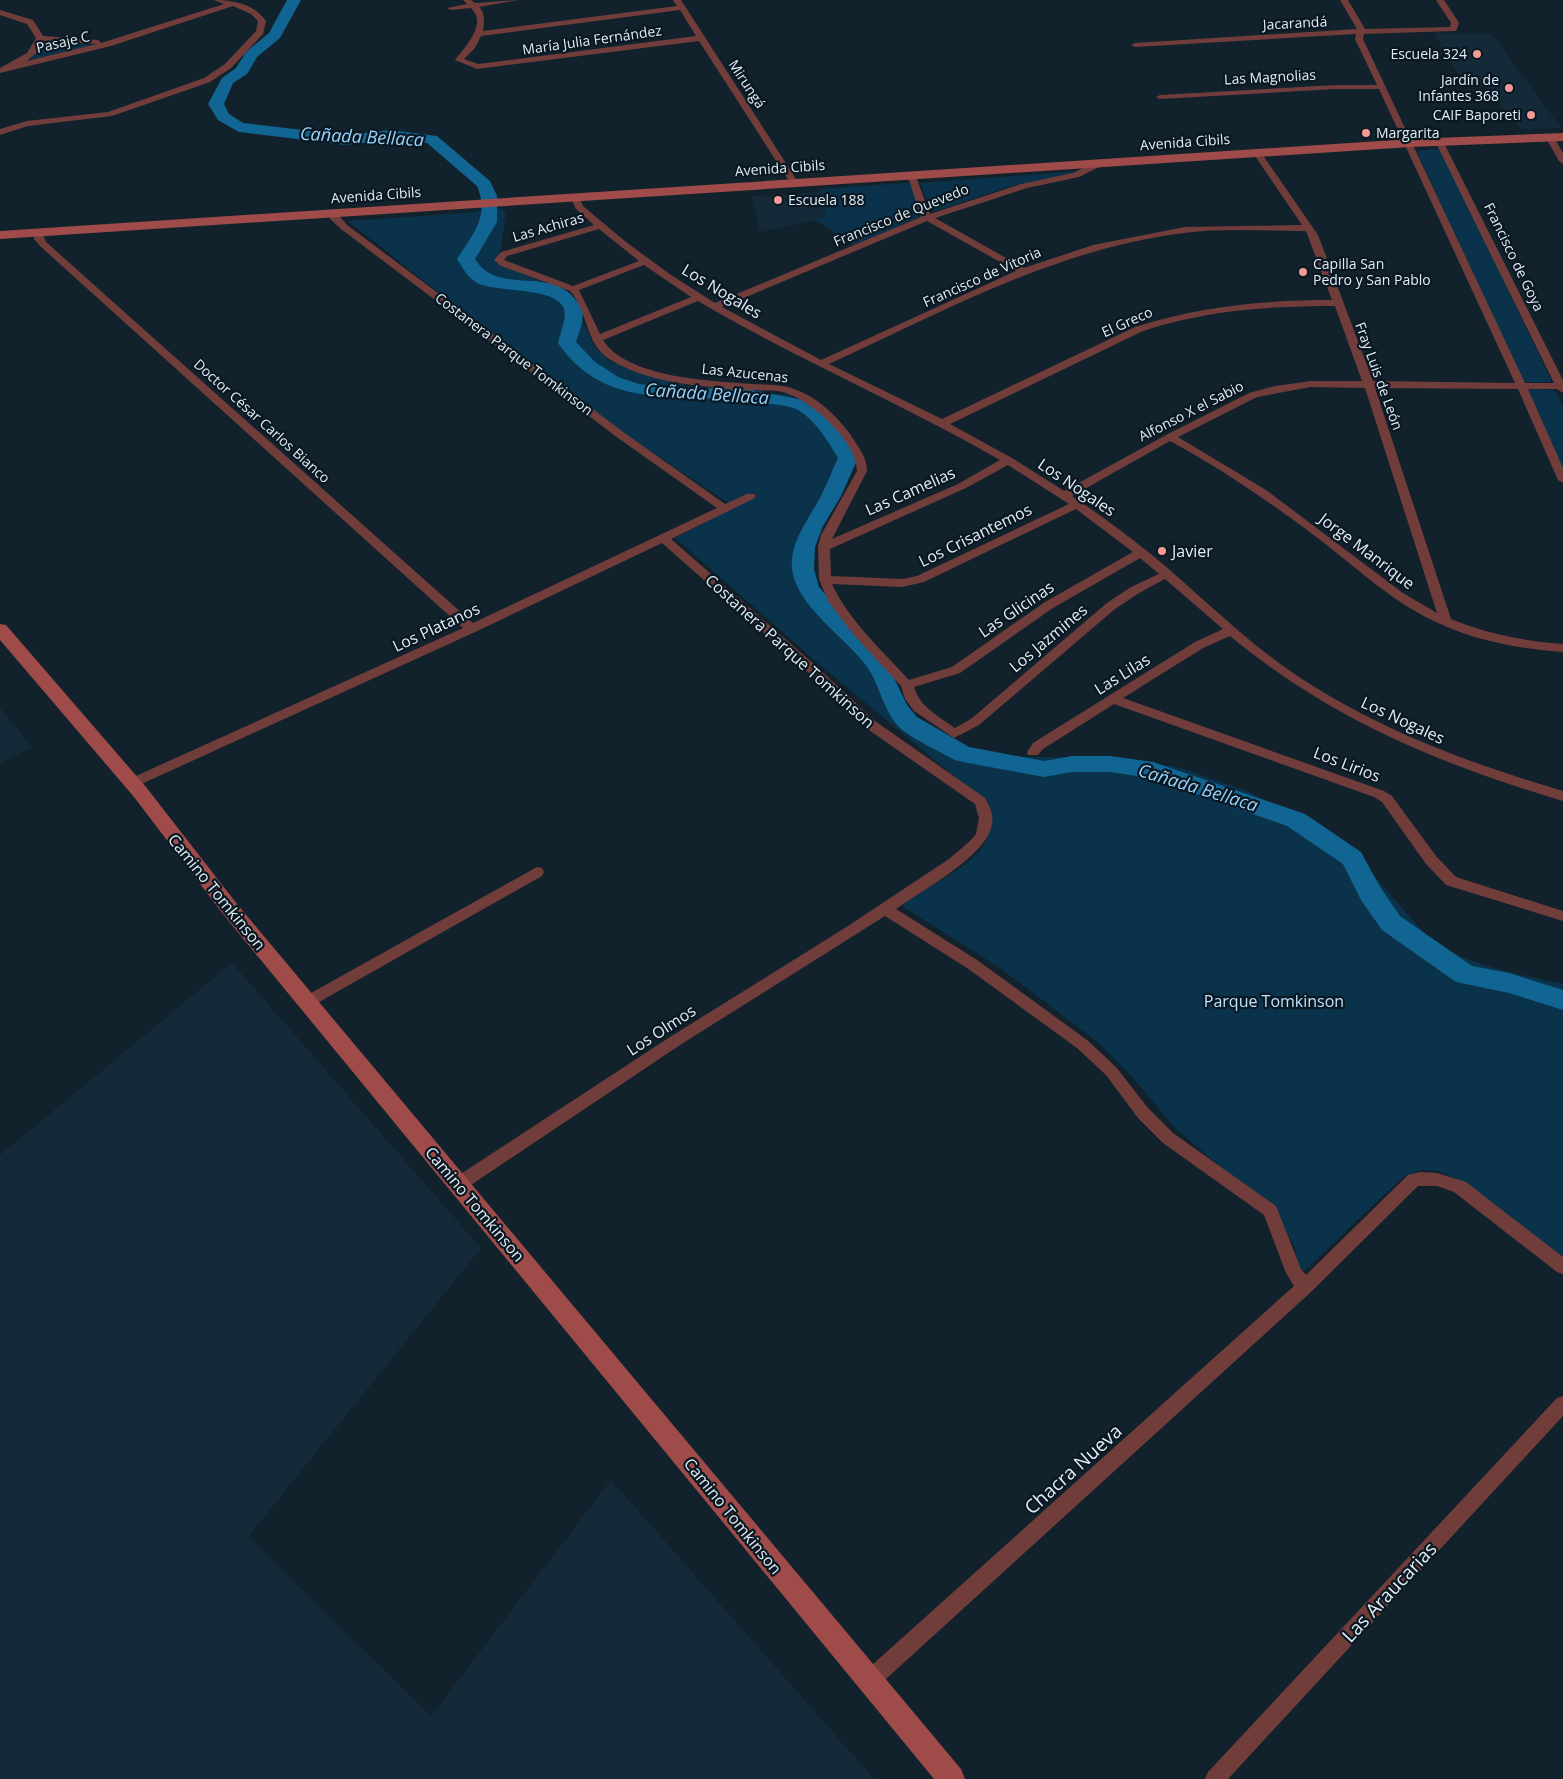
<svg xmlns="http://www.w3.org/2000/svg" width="1563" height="1779" font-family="'Open Sans',sans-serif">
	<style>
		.built { fill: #142a39 }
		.green { fill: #0a334b }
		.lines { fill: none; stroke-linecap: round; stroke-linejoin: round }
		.river { fill: #116592; fill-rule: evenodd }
		.street { fill: #713d3b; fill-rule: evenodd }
		.secondary { fill: #9e4b49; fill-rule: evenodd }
		.poi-dot { fill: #f59b96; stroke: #091822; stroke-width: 2 }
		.labels { text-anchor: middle; stroke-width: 4.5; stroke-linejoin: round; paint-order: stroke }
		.far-street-label { font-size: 14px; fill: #e2ecf3; stroke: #091822 }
		.far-poi-label { font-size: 14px; fill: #e2ecf3; stroke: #091822; text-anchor: end }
		.street-label { font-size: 16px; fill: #e2ecf3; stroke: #091822 }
		.poi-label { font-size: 16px; fill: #e2ecf3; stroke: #091822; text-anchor: start }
		.park-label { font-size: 16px; fill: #bde2fc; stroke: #091822 }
		.water-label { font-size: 18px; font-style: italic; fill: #99d1f8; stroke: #091822 }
		.near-street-label { font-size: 19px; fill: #e2ecf3; stroke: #091822 }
	</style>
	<rect width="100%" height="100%" fill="#12222c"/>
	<g class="built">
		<path d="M 1434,33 L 1492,34 L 1561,128 L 1521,129 L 1488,89 L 1468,74 L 1458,74 Z"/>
		<path d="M 820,192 L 827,218 L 760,232 L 752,196 Z"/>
		<path d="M 0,708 L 32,747 L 0,763 Z"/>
		<path d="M 232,963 L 481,1248 L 248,1537 L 431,1716 L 611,1480 L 874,1779 L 0,1779 L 0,1155 Z"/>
	</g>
	<g class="green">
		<path d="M 47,41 L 90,45 L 90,46 L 31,60 L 31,56 Z"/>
		<path d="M 1435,149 L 1441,150 L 1551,380 L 1550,382 L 1524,382 L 1516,371 L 1417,151 Z"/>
		<path d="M 1084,171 L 1008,187 L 936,211 L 930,209 L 920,183 Z"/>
		<path d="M 905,183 L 911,183 L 922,216 L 854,245 L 814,219 L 827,218 L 819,189 Z"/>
		<path d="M 499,208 L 506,211 L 501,248 L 495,261 L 497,264 L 565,290 L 573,299 L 594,346 L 609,361 L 640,373 L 689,386 L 791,395 L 824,414 L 844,439 L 857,461 L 843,492 L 820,528 L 809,571 L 815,589 L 889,670 L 911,713 L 957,744 L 1001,757 L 1091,757 L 1178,767 L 1247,791 L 1346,844 L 1432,942 C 1471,966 1518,974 1563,984 L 1563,1257 L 1462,1182 L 1439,1171 L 1421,1170 L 1403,1177 L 1304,1271 L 1300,1268 L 1293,1243 L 1273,1211 L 1175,1128 L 1135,1080 L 1099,1043 L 1000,968 L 905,908 L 902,902 C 928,886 962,872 981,849 C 989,838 990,824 992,811 L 978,796 L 826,670 L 675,538 L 734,507 L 612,425 L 515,353 L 348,221 L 465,213 Z"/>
		<path d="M 1528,389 L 1554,390 L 1563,405 L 1563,473 Z"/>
	</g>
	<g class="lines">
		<path class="river" d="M 287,0 L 301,0 L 280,38 L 257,57 L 247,74 L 233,83 L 224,104 L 229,114 L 243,123 L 346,135 L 390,130 L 437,136 L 490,181 L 497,196 L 497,222 L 475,259 C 497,296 550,266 575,299 C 577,301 581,305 582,308 C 585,318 579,333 576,342 L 595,362 L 618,377 L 639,384 L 664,387 L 747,389 L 808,401 L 830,419 L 858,458 L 841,496 L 823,526 L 815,547 L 814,569 L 819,587 L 831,601 L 884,657 L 907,705 L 917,717 L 969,747 L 1044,761 L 1072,756 L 1110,756 L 1153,762 L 1305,814 L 1361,852 L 1380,887 L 1400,916 L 1472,966 L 1509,973 L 1563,990 L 1563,1010 L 1509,993 L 1456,982 L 1382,930 L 1361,900 L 1343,864 L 1287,826 L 1151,778 L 1110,772 L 1072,772 L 1044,777 L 963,762 L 955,760 C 939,751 912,739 899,727 C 882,709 880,683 865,664 C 844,637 796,605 792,569 C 790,541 809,519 821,496 C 827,484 832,471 838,458 C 828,441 814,418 796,409 C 786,405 772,404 762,403 C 688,390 608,416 558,343 C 560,334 567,318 564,309 C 556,286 497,293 477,283 C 467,277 463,268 457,259 C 473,234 490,217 477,186 L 427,143 L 390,140 L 346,145 L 239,132 L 218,120 L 208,104 L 222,78 L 236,68 L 246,52 L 269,33 Z"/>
		<g class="street">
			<path d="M 214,0 C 234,0 254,4 266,21 L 263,34 L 231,68 L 210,82 L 112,116 L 28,126 L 0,135 L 0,129 L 27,121 L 108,112 L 204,78 L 225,64 L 256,31 L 258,21 L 251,14 L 233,6 L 111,46 L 0,73 L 0,68 L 27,53 L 36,38 L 27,24 L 0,15 L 0,10 L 33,20 L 43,36 L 98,40 L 101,43 L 224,4 ZM 43,41 L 97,44 L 27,61 L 37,52 Z"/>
			<path d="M 463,0 L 471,0 L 475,3 L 519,0 L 479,7 C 486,14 484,22 483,31 L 677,6 L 673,0 L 681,0 L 798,182 L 791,184 L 699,41 L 477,69 L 455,60 C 465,47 488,24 471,8 L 451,10 L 447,8 L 467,4 ZM 680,10 L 696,36 L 478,64 L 464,59 L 475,48 L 481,36 Z"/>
			<path d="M 1340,0 L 1348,0 L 1365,29 L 1450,27 L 1451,23 L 1436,0 L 1444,0 L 1459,23 L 1456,31 L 1453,31 L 1364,34 L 1363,39 L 1525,383 L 1554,383 L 1435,141 L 1436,139 L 1443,141 L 1563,380 L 1563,393 L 1557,389 L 1528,389 L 1563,468 L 1563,483 L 1558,480 L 1518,389 L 1375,388 L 1451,619 C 1488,634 1524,641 1563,644 L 1563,652 C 1520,649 1477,641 1438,623 C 1394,603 1360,571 1323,542 C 1274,505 1224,470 1170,441 L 1072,496 C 1106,519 1140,544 1171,571 C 1211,606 1249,643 1293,673 C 1376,729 1468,763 1563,791 L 1563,801 C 1437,763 1332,720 1230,636 L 1203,648 L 1123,698 L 1384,791 L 1392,796 L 1436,856 L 1456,877 L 1563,911 L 1563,921 L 1446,885 L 1426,864 L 1382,802 L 1374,797 L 1114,704 L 1043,749 L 1038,755 L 1028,755 L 1027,752 L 1033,743 L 1195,642 L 1223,629 L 1165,579 L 1139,593 L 1115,609 L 979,725 L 954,738 L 914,711 L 905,699 L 901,686 L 853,634 L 828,601 L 819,579 L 818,547 L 821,535 L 857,471 C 857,442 813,402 786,393 C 773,389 755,391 741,390 C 697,386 648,383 609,359 C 585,344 588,310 570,291 L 501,266 L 494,260 L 501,252 L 594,225 L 576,209 L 570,197 L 575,194 L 578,195 L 583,206 L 626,242 L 671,275 L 715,303 L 921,217 L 907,174 L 908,172 L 915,174 L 930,214 L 1021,184 L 1073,173 L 1102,159 L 1106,162 L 1105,164 L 1079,177 L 1027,188 L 935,218 L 1024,268 L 1093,245 L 1185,227 L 1302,225 L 1253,153 L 1257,150 L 1260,151 L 1318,235 L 1373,381 L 1515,383 L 1379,89 L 1336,89 L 1160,99 L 1156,97 L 1160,95 L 1336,85 L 1377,85 L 1355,39 L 1356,34 L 1135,47 L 1131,45 L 1135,43 L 1357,29 ZM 927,221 L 1016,271 L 821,360 L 722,307 ZM 599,229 L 639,261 L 573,286 L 504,260 L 507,256 ZM 1306,231 L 1332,300 C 1265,300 1200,306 1135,327 L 942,419 L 829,364 C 944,311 1056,249 1184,233 C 1221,228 1268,231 1306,231 ZM 644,265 L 691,297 L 600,334 L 579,290 ZM 698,301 C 796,359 901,403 1000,460 L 958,484 L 832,539 L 867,471 C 867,456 858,447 850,434 C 835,414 815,395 791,388 C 779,384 764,385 753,384 C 712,381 627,378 603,340 ZM 1335,306 L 1362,381 L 1311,381 L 1275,386 L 1249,393 L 1166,435 L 1064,491 L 1012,458 L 950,424 L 1143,331 C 1206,310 1268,306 1335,306 ZM 1311,387 L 1365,388 L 1437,613 L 1403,593 L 1266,490 L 1178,437 L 1257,397 ZM 1008,465 L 1069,504 L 917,576 L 902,579 L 831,576 L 830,549 L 966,488 ZM 1076,509 L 1133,552 L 1045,602 L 952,667 L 909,680 C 882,650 849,621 832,584 L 902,587 L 924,582 ZM 1140,558 L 1159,574 L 1131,587 L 1107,603 L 971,719 L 955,728 C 938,716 920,707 914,687 L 960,673 L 1053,608 Z"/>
			<path d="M 1550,135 L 1553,136 L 1563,153 L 1563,164 L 1559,161 L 1546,138 Z"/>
			<path d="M 329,211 L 335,211 L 347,225 L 626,434 L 725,504 L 747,494 L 755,494 L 755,498 L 671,539 L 817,667 L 875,721 L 985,798 C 989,806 994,813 992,823 C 989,855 921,891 896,909 L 977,960 L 1087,1040 L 1116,1067 L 1148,1108 L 1173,1133 L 1276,1206 L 1301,1269 L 1306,1275 L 1408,1175 L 1420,1172 L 1437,1173 L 1466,1182 L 1563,1257 L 1563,1274 L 1557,1272 L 1454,1192 L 1437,1186 L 1418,1186 L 1311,1292 L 876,1688 L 869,1691 L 862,1688 L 859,1681 L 862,1674 L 1294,1286 L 1286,1273 L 1264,1215 L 1163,1143 L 1138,1118 L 1106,1075 L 1077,1048 L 967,968 L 885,916 L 680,1045 L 465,1189 L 459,1191 L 453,1189 L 451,1184 L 453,1179 L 670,1037 L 848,926 L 949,859 L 970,841 L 976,834 L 979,818 L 975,804 L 866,728 L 809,673 L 662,543 L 473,633 L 137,786 L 127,786 L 125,783 L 127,780 L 463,628 L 40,246 L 34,239 L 35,230 L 41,230 L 46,242 L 473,623 L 717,508 L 618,438 L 341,229 L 330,219 Z"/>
			<path d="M 537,867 L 542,868 L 544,872 L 542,876 L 312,1006 L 302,1006 L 300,1002 L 302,998 Z"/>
			<path d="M 1563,1396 L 1563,1416 L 1228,1779 L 1205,1779 L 1208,1772 L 1557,1398 Z"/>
		</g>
		<g class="secondary">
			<path d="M 1563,133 L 1563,141 L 1410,147 L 0,239 L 0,231 L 1410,139 Z"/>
			<path d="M 0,624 L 6,625 L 146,787 L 237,904 L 961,1769 L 965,1779 L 934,1779 L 223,914 L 134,797 L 0,640 Z"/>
		</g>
	</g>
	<g class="poi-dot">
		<circle cx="1477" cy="54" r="5"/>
		<circle cx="1509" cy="88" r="5"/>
		<circle cx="1531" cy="115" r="5"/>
		<circle cx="1366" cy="133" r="5"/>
		<circle cx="778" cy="200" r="5"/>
		<circle cx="1303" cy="272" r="5"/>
		<circle cx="1162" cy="551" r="5"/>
	</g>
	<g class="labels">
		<g class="far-street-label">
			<text transform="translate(1295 23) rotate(-3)" y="5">Jacarandá</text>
			<text transform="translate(592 40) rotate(-8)" y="5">María Julia Fernández</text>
			<text transform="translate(63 42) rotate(-13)" y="5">Pasaje C</text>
			<text transform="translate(1270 77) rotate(-3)" y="5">Las Magnolias</text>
			<text transform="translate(747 84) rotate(57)" y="5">Mirungá</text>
			<text transform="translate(1185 142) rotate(-4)" y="5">Avenida Cibils</text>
			<text transform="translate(780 168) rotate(-4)" y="5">Avenida Cibils</text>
			<text transform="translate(376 195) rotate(-4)" y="5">Avenida Cibils</text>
			<text transform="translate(901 215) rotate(-22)" y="5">Francisco de Quevedo</text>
			<text transform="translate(548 227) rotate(-16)" y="5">Las Achiras</text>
			<text transform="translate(1514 257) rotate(64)" y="5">Francisco de Goya</text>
			<text transform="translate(982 277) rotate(-24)" y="5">Francisco de Vitoria</text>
			<text transform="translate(1127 322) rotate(-24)" y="5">El Greco</text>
			<text transform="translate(514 354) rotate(37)" y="5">Costanera Parque Tomkinson</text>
			<text transform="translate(745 373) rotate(6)" y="5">Las Azucenas</text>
			<text transform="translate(1379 376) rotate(70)" y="5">Fray Luis de León</text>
			<text transform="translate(1191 411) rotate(-27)" y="5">Alfonso X el Sabio</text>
			<text transform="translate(262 421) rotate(42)" y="5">Doctor César Carlos Bianco</text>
		</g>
		<g class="far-poi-label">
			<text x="1467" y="59">Escuela 324</text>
			<text x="1499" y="85">Jardín de<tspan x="1499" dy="16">Infantes 368</tspan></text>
			<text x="1521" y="120">CAIF Baporeti</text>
			<text x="1376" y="138" text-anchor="start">Margarita</text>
			<text x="788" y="205" text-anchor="start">Escuela 188</text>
			<text x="1313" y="269" text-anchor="start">Capilla San<tspan x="1313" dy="16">Pedro y San Pablo</tspan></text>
		</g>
		<g class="street-label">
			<text transform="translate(722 291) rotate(31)" y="6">Los Nogales</text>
			<text transform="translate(1077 487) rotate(34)" y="6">Los Nogales</text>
			<text transform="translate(910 491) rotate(-24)" y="6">Las Camelias</text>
			<text transform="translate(975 535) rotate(-26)" y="6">Los Crisantemos</text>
			<text transform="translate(1367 551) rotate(37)" y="6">Jorge Manrique</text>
			<text transform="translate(1016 609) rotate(-34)" y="6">Las Glicinas</text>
			<text transform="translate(436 627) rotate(-25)" y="6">Los Platanos</text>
			<text transform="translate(1048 638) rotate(-40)" y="6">Los Jazmines</text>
			<text transform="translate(790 651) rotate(42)" y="6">Costanera Parque Tomkinson</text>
			<text transform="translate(1122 674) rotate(-32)" y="6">Las Lilas</text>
			<text transform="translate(1403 720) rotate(25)" y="6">Los Nogales</text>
			<text transform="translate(1347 764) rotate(21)" y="6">Los Lirios</text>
			<text transform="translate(217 892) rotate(51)" y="6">Camino Tomkinson</text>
			<text transform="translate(661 1030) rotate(-33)" y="6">Los Olmos</text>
			<text transform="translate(475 1204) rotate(50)" y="6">Camino Tomkinson</text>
			<text transform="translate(733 1516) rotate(51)" y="6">Camino Tomkinson</text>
		</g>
		<g class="poi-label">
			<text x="1172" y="557">Javier</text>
		</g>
		<g class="park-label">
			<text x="1274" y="1007">Parque Tomkinson</text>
		</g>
		<g class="water-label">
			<text transform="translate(362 137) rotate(3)" y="6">Cañada Bellaca</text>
			<text transform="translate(707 394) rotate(4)" y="6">Cañada Bellaca</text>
			<text transform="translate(1198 788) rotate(17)" y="6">Cañada Bellaca</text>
		</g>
		<g class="near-street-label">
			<text transform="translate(1073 1469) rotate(-42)" y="7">Chacra Nueva</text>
			<text transform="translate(1389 1592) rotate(-47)" y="7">Las Araucarias</text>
		</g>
	</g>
</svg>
